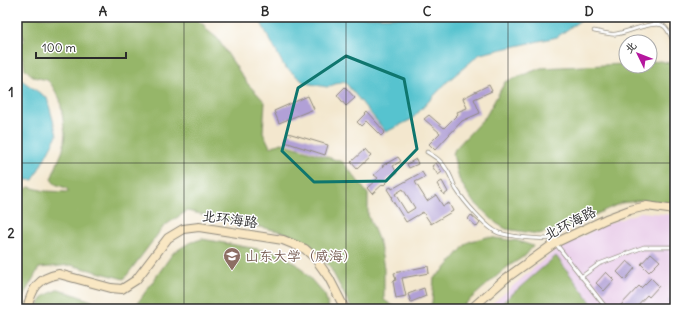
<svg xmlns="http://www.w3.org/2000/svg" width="692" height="326" font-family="Delius,'LXGW WenKai TC',sans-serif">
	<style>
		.built { fill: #ebd1eb }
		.forest { fill: #96b669; stroke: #60704a }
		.water { fill: #56c3cf; stroke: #40777d }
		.building { fill: #b1a0d6; fill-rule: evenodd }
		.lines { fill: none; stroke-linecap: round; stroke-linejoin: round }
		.lane-casing { stroke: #8f897c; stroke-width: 4.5 }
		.secondary-casing { stroke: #8f897c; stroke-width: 10 }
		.lane { stroke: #fff; stroke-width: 3 }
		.secondary { stroke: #f9e7c3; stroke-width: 8 }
		.marked { fill: none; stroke: #0f766e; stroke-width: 3; stroke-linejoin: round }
		.grid { fill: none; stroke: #2b2b2b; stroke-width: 1; stroke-opacity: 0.55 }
		.labels { text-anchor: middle; stroke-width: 3; stroke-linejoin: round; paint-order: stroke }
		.street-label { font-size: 14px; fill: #2b2b2b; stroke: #fff }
		.education-label { font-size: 14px; fill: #785e54; stroke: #fff; text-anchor: start }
		.neatline { fill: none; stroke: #2b2b2b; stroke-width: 1.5 }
		.grid-label { font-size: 13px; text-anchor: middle; font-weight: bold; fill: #2b2b2b }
	</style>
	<rect width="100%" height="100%" fill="#fff"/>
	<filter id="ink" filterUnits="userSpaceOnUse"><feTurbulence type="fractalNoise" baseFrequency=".025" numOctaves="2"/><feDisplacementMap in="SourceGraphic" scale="8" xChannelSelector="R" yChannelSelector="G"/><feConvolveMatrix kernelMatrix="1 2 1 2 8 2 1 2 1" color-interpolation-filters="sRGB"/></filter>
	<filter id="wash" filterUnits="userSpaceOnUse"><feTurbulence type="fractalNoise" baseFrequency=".012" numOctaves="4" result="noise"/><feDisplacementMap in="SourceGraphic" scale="16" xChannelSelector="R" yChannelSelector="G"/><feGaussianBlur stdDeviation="0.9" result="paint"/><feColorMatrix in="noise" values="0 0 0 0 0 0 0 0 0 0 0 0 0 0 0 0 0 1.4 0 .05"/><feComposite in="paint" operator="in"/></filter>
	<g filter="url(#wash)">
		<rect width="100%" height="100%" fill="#f3e7ce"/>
		<path class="built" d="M 641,212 L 675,215 L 675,309 L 486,309 L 554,251 L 604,225 Z"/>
		<g class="forest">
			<path d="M 17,17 L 193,17 L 204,25 L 207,30 L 217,38 L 247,83 L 265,102 L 263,132 L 270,147 L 282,143 L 343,162 L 368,194 L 368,215 L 380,244 L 384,269 L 384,300 L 398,309 L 352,309 L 330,267 L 309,245 L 283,232 L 187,211 L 164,226 L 124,279 L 71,265 L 39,268 L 26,291 L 19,309 L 17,309 L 17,200 L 23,191 L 29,187 L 45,191 L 69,192 L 66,188 L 55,184 L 51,179 L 63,150 L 65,134 L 60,99 L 51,84 L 47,80 L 34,77 L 25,69 L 23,59 L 17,55 L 17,45 L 24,41 L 23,35 L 17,30 Z"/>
			<path d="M 660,61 L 675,64 L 675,204 L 643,200 L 621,203 L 568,227 L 538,234 L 506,229 L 496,223 L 471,199 L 459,179 L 453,154 L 455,149 L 486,116 L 505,82 L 541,68 L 626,64 L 626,66 L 650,66 L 650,62 Z"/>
			<path d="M 487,237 L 518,241 L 533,246 L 526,255 L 506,268 L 459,309 L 425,309 L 432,303 L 434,278 L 443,271 L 467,243 L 471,241 Z"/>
			<path d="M 202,239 L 279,253 L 298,265 L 325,295 L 329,309 L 36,309 L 44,296 L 59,289 L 105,306 L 134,308 L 173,253 L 189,243 Z"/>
			<path d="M 556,256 L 596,309 L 495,309 Z"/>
		</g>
		<g class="water">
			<path d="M 258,17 L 585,17 L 557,37 L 480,54 L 448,81 L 412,119 L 386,132 L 344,81 L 327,87 L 305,83 L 284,66 Z"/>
			<path d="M 17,77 L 47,98 L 57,135 L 33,180 L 17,180 Z"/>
		</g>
		<g id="blocks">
			<g class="building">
				<path d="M 489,85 L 492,91 L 474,99 L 480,113 L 462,121 L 435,150 L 429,144 L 440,133 L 424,119 L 429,115 L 444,128 L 458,114 L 457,112 L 467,108 L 463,98 Z"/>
				<path d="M 345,87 L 355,98 L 346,106 L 337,95 Z"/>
				<path d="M 308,96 L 314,109 L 279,123 L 274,111 Z"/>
				<path d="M 367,112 L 385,132 L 381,136 L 366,121 L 361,126 L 357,122 Z"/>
				<path d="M 288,133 L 328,145 L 325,155 L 285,142 Z"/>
				<path d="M 365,149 L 371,156 L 357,169 L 351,162 Z"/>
				<path d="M 398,157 L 401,161 L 393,166 L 397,173 L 387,180 L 388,181 L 384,185 L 383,184 L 372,194 L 367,188 L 378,178 L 374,175 L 383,167 L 382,166 Z"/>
				<path d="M 416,159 L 418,164 L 409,168 L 407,164 Z"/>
				<path d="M 436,163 L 442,172 L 438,175 L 432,166 Z"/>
				<path d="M 422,172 L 425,177 L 415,182 L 427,201 L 436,195 L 443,206 L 449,203 L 453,211 L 431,224 L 423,212 L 406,222 L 391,198 L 392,197 L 387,189 L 391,187 L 392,189 ZM 403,189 L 415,208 L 407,213 L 395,194 Z"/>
				<path d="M 442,181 L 448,192 L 444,195 L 437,184 Z"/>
				<path d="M 471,215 L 480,223 L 477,227 L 468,219 Z"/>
				<path d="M 651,253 L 660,261 L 649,272 L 641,264 Z"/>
				<path d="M 627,261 L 635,268 L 625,280 L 617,272 Z"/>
				<path d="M 428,266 L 429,273 L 402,278 L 406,296 L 396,298 L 393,281 L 396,280 L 394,273 Z"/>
				<path d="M 606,272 L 614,280 L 604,291 L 596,283 Z"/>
				<path d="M 651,278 L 659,286 L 649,297 L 647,295 L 634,309 L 623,309 L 620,306 L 639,286 L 641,288 Z"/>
				<path d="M 424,288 L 426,296 L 411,302 L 408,294 Z"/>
				<path d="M 675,294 L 675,307 L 668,301 Z"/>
			</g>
		</g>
	</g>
	<g filter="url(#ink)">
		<use href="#blocks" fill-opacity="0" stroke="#8f897c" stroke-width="1"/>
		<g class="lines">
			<defs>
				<g id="lane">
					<path d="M 594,31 C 601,32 609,35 616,34 C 627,33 657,18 665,27 C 670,32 673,41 675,47"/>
					<path d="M 427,152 C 435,157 442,161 447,170 C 451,176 453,183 456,189 C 463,200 487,229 499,233 C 517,238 537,239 556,239"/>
					<path d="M 556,244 L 607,309"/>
					<path d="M 581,277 L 599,264 L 644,247 L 675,247"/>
				</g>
				<g id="secondary">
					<path d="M 27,309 C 32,288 38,278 59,274 L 111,288 L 122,289 L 136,280 L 168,238 L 183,229 L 199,227 L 283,240 L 305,249 L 315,258 L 329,278 L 345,309"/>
					<path d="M 471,309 L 505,279 L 555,243 L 606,219 L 630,210 L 647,206 L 675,210"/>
				</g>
			</defs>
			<use href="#lane" class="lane-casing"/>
			<use href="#secondary" class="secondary-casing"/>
			<use href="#lane" class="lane"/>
			<use href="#secondary" class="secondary"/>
		</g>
	</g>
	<path class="marked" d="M 346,56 L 404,79 L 417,149 L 386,181 L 314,182 L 282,151 L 298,88 Z"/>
	<path class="grid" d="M 184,17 L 184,309M 346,17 L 346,309M 508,17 L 508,309M 17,163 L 675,163"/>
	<defs>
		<symbol id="university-pin" viewBox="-11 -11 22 30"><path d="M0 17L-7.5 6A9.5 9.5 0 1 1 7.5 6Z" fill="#8d6e63" stroke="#fff"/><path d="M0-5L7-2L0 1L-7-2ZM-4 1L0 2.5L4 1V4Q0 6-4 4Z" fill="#fff"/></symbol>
	</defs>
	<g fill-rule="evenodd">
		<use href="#university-pin" x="222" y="246" width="20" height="27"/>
	</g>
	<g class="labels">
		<g class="street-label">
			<text transform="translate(230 219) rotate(7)" y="5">北环海路</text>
			<text transform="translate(570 223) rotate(-27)" y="5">北环海路</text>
		</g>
		<g class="education-label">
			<text x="245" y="261">山东大学（威海）</text>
		</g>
	</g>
	<rect width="692" height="326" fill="none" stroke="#fff" stroke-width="44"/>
	<g transform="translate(638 54) rotate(313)"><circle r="19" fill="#ffffff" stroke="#aaaaaa"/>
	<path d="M0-3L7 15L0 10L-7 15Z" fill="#b5179e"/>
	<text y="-6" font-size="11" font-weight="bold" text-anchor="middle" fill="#2b2b2b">北</text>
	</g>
	<path d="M36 52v6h90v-6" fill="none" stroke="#2b2b2b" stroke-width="2"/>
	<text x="42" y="52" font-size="12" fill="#2b2b2b" stroke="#ffffff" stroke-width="3" paint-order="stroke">100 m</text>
	<rect x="22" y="22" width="648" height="282" class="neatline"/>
	<g class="grid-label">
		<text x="103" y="16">A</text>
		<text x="265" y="16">B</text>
		<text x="427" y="16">C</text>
		<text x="589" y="16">D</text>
		<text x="11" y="97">1</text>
		<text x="11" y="238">2</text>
	</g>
</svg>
